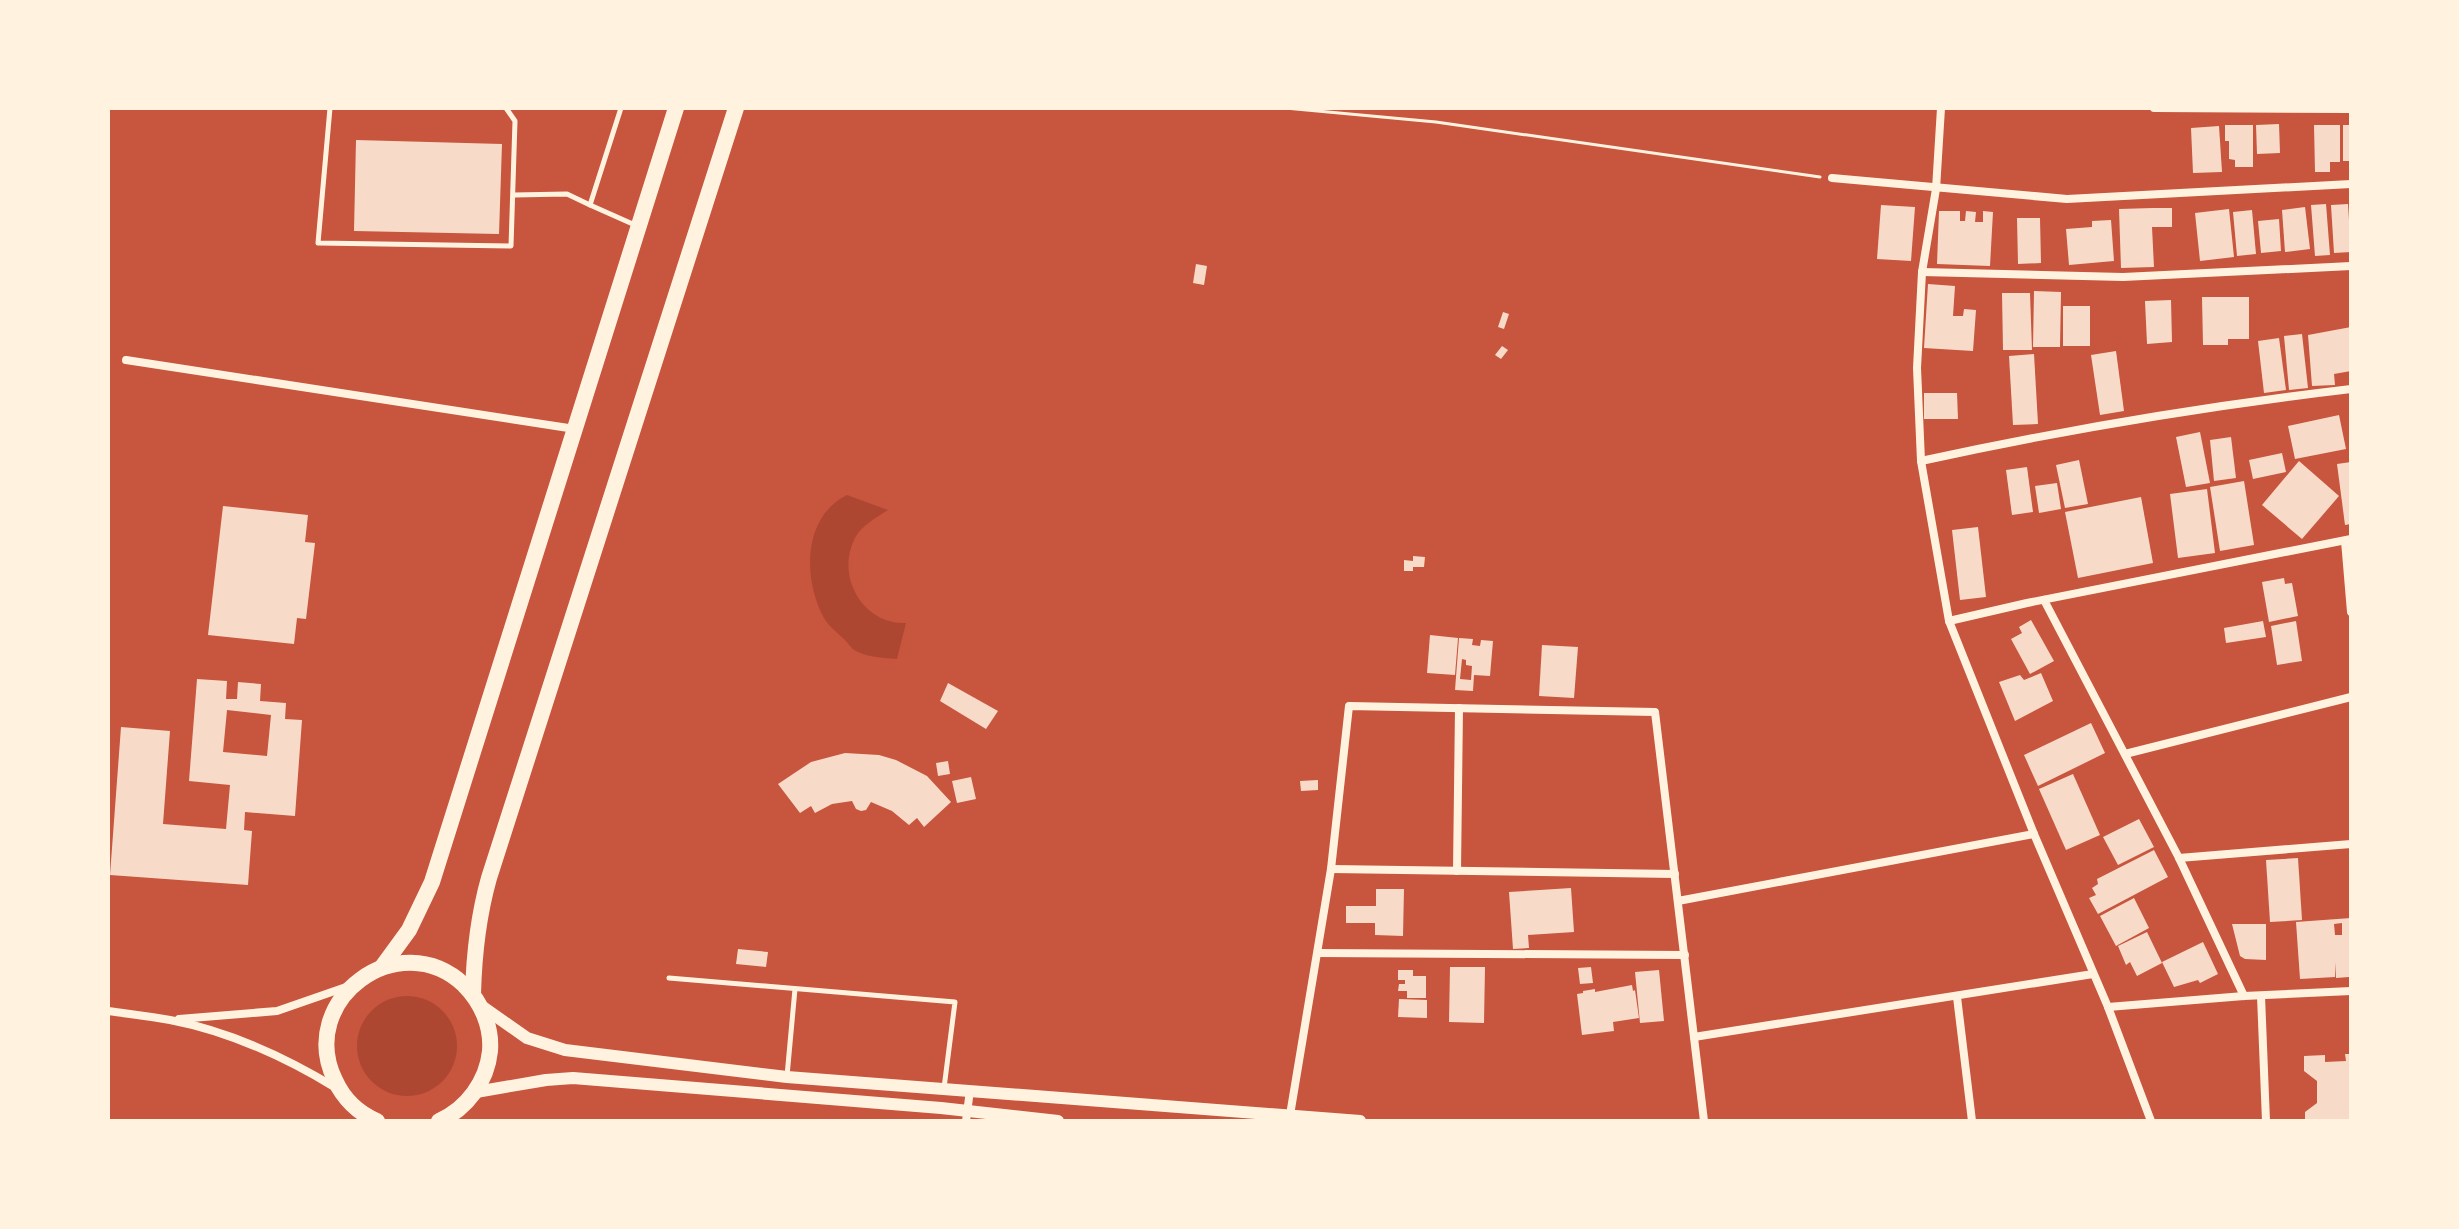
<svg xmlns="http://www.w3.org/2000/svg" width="2459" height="1229" font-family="'Titillium Web',sans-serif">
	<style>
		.green { fill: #ae4732 }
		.building { fill: #f7dbc8; fill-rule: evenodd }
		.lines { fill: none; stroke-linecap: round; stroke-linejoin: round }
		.path { stroke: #fff3e0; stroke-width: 3 }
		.service { stroke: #fff3e0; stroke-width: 5 }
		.minor { stroke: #fff3e0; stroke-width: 8 }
		.tertiary { stroke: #fff3e0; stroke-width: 12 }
		.primary { stroke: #fff3e0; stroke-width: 16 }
	</style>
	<rect width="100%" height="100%" fill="#c8553d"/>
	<g class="green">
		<path d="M 847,495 L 888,510 C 877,517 861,526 855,538 C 835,576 863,625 906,623 L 897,659 C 884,658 865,657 854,650 C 850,647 848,643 845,640 C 838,633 829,627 824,618 C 803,580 802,517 847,495 Z"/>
		<circle cx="407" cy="1046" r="50"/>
	</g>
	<g class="building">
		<path d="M 2279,124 L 2280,153 L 2257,154 L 2256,125 Z"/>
		<path d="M 2225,125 L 2253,125 L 2253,167 L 2235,167 L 2235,160 L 2229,159 L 2229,141 L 2225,141 Z"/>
		<path d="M 2314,125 L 2340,125 L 2340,162 L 2330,162 L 2330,172 L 2315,172 Z"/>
		<rect x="2343" y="125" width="8" height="36"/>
		<path d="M 2219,126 L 2222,172 L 2193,173 L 2191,128 Z"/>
		<path d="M 356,140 L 502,144 L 499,234 L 354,231 Z"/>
		<path d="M 2326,204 L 2330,255 L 2315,256 L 2311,205 Z"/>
		<path d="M 2348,204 L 2351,252 L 2334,253 L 2331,205 Z"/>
		<path d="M 1881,205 L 1915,207 L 1911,261 L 1877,259 Z"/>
		<path d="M 2305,207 L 2310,249 L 2285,252 L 2282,210 Z"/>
		<path d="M 2153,208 L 2172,208 L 2172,227 L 2152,227 L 2154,267 L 2121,268 L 2119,209 Z"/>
		<path d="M 2229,209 L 2234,257 L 2200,261 L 2195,213 Z"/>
		<path d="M 2252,210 L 2256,254 L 2237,256 L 2233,212 Z"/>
		<path d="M 1939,211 L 1960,211 L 1960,221 L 1965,221 L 1966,211 L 1976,212 L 1975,222 L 1983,222 L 1983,211 L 1993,212 L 1990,266 L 1937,264 Z"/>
		<path d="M 2017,218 L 2040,218 L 2041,263 L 2018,264 Z"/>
		<path d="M 2279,219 L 2281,251 L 2261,253 L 2258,221 Z"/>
		<path d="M 2111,220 L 2114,261 L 2069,265 L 2066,229 L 2092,227 L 2092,221 Z"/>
		<path d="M 1196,264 L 1207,266 L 1204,285 L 1193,283 Z"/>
		<path d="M 1928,284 L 1955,286 L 1953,316 L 1963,316 L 1964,309 L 1976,310 L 1973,351 L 1924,348 Z"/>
		<path d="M 2034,291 L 2061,292 L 2060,347 L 2033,347 Z"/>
		<path d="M 2002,293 L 2030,293 L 2032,350 L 2003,350 Z"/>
		<path d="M 2202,297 L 2249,297 L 2249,339 L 2228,339 L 2228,345 L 2203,345 Z"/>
		<path d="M 2171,300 L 2172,342 L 2147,344 L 2145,301 Z"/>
		<rect x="2063" y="306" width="27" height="40"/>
		<path d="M 1503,312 L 1509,314 L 1504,329 L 1498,327 Z"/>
		<path d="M 2351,327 L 2351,371 L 2334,374 L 2335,385 L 2312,386 L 2308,335 Z"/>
		<path d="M 2302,334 L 2308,388 L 2289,390 L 2284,336 Z"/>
		<path d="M 2279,338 L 2286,390 L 2264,393 L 2258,341 Z"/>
		<path d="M 1502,346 L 1508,350 L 1501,359 L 1495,355 Z"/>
		<path d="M 2116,351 L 2124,411 L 2100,415 L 2091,355 Z"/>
		<path d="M 2034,354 L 2038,424 L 2013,425 L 2009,356 Z"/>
		<path d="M 1924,393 L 1957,393 L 1958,419 L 1924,419 Z"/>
		<path d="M 2339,415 L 2346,449 L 2295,459 L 2288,426 Z"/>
		<path d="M 2200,432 L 2210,483 L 2186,487 L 2176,437 Z"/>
		<path d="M 2231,437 L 2236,478 L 2214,481 L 2210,440 Z"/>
		<path d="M 2282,453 L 2286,472 L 2253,479 L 2249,460 Z"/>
		<path d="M 2079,460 L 2088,504 L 2065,508 L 2056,465 Z"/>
		<path d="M 2299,461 L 2339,496 L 2302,539 L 2262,505 Z"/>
		<path d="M 2351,462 L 2351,524 L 2345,525 L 2337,464 Z"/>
		<path d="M 2027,467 L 2033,512 L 2012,515 L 2006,470 Z"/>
		<path d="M 2244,481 L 2254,545 L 2220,551 L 2210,487 Z"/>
		<path d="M 2057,483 L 2061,509 L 2039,513 L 2035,486 Z"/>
		<path d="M 2207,489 L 2215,553 L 2178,558 L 2170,494 Z"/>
		<path d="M 2141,497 L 2153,563 L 2078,578 L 2065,512 Z"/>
		<path d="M 223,506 L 308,515 L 305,542 L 315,543 L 306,619 L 297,618 L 294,644 L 208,635 Z"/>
		<path d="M 1978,527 L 1986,597 L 1960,600 L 1952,530 Z"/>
		<path d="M 1413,556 L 1425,557 L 1424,567 L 1413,567 L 1413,571 L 1404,571 L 1404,560 L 1413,561 Z"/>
		<path d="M 2284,578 L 2285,584 L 2292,583 L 2298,616 L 2269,622 L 2262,582 Z"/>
		<path d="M 2031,620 L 2054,661 L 2030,674 L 2011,639 L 2022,633 L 2019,627 Z"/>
		<path d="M 2263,621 L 2266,637 L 2226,643 L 2224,628 Z"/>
		<path d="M 2296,621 L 2302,661 L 2277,665 L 2271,626 Z"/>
		<path d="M 1430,635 L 1458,638 L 1455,675 L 1427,673 Z"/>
		<path d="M 1459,638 L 1473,639 L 1472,645 L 1480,646 L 1481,640 L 1493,641 L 1490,676 L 1474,675 L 1473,691 L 1455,690 ZM 1462,659 L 1466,660 L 1466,665 L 1472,666 L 1471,680 L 1460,679 Z"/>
		<path d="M 1542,645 L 1578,647 L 1574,698 L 1539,696 Z"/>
		<path d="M 2041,673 L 2053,701 L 2015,721 L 1999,682 L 2020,675 L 2024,680 Z"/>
		<path d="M 197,679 L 227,681 L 226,699 L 237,699 L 238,682 L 261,684 L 260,701 L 286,703 L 285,719 L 302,720 L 295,816 L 245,812 L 244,830 L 252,831 L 248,885 L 110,875 L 121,727 L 170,731 L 163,824 L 226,829 L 230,785 L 189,781 ZM 227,710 L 271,715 L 267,756 L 223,752 Z"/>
		<path d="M 948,683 L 998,711 L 986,729 L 940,701 Z"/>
		<path d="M 2091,723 L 2105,753 L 2038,786 L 2024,755 Z"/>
		<path d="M 845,753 L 879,755 L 896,760 L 927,776 L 951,802 L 924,827 L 917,818 L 909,825 L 892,811 L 871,802 L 866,810 L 861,811 L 856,809 L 852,801 L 832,804 L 815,813 L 811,806 L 800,813 L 778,784 L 811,762 Z"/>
		<path d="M 948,761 L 950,774 L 938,776 L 936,763 Z"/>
		<path d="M 2073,774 L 2100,835 L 2066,850 L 2039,789 Z"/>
		<path d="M 971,777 L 976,799 L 957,803 L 952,781 Z"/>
		<path d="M 1318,780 L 1318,790 L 1301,791 L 1300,781 Z"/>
		<path d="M 2139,819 L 2154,847 L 2118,865 L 2103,837 Z"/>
		<path d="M 2154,850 L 2168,877 L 2098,914 L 2089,898 L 2096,895 L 2092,888 L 2098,884 L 2097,879 Z"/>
		<path d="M 2298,858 L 2302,920 L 2270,922 L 2266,860 Z"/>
		<path d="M 1571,888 L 1574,932 L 1528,935 L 1529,948 L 1513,949 L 1509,892 Z"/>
		<path d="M 1376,889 L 1404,889 L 1403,936 L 1375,935 L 1375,923 L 1346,923 L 1346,906 L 1376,906 Z"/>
		<path d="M 2134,898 L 2149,928 L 2116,946 L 2100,916 Z"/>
		<path d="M 2351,918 L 2349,977 L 2336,978 L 2335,962 L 2335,977 L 2300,979 L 2296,922 ZM 2342,923 L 2342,935 L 2335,935 L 2334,924 Z"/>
		<path d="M 2232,924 L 2266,924 L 2266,960 L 2245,959 L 2240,956 Z"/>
		<path d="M 2147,932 L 2162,963 L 2137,976 L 2130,962 L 2126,965 L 2118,946 Z"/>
		<path d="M 2203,942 L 2218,974 L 2200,983 L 2198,980 L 2174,987 L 2162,962 Z"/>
		<path d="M 738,949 L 768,952 L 766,967 L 736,964 Z"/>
		<path d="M 1450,967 L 1485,967 L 1484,1023 L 1449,1022 Z"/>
		<path d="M 1591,967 L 1593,983 L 1580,984 L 1578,968 Z"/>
		<path d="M 1398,970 L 1413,970 L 1413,976 L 1426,976 L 1426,998 L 1407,998 L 1407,991 L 1398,991 L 1399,984 L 1405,984 L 1405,980 L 1398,980 Z"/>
		<path d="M 1659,970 L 1664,1021 L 1640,1023 L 1635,972 Z"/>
		<path d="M 1632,985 L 1633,991 L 1635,990 L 1639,1018 L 1613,1022 L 1614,1031 L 1582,1035 L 1577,994 L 1583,993 L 1583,991 L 1595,989 L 1595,992 Z"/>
		<path d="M 1399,999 L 1427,1000 L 1427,1018 L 1398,1017 Z"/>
		<path d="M 2345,1054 L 2351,1054 L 2351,1121 L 2305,1121 L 2305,1112 L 2317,1103 L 2317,1081 L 2304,1071 L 2304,1056 L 2325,1055 L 2325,1062 L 2346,1061 Z"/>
	</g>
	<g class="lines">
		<path class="path" d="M 1285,108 L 1436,122 L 1820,177"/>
		<g class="service">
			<path d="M 330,108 L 318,243 L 511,246 L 515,121 L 506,108"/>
			<path d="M 621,108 L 590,205 L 635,225"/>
			<path d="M 514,195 L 567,194 L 590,205"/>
			<path d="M 669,978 L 955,1002 L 944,1088"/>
			<path d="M 787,1076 L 795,989"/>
		</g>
		<g class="minor">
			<path d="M 1941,108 L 1936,189 L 1922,272 L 1917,368 L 1921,461 L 1949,621 L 2034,834 L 2108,1007 L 2151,1121"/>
			<path d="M 2154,108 L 2351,109"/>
			<path d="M 1832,178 L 2067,199 L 2351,184"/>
			<path d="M 1922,272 L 2123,277 L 2351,266"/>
			<path d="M 126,360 L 575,429"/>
			<path d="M 1921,461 C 2063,430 2207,406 2351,389"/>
			<path d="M 2345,541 L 2351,612"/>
			<path d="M 2044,600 L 2179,858 L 2244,996"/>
			<path d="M 1949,621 L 2027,603 L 2351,539"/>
			<path d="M 2125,754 L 2351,697"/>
			<path d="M 2179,858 L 2351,844"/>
			<path d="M 1331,869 L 1675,874"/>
			<path d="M 1457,871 L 1459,708"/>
			<path d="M 1678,901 L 2034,834"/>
			<path d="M 1318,953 L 1685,955"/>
			<path d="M 2261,996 L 2266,1121"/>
			<path d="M 1957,997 L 1972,1121"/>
			<path d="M 2108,1007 L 2244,996 L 2351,991"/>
			<path d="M 108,1011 C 128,1014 149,1016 170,1020 C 228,1031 285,1057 336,1088"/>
			<path d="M 179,1019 L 277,1011 L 349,986"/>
			<path d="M 1694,1037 L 2093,974"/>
			<path d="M 1290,1115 L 1331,869 L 1349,706 L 1655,712 L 1704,1121"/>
			<path d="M 966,1121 L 970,1090"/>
		</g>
		<g class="tertiary">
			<path d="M 480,1005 L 527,1038 L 565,1050 L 787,1077 L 1360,1121"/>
			<path d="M 476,1092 L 546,1080 L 573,1078 L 941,1108 L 1058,1121"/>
		</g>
		<g class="primary">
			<path d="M 382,967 L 409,930 L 432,882 L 676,108"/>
			<path d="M 473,994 C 474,954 478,917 489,878 L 736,108"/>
			<path d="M 377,1121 C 358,1113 343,1098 335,1080 C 296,1000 399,924 464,985 C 481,1002 492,1026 490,1051 C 487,1081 467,1109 439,1121"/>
		</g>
	</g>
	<rect width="2459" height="1229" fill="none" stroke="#fff3e0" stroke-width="220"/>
</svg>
